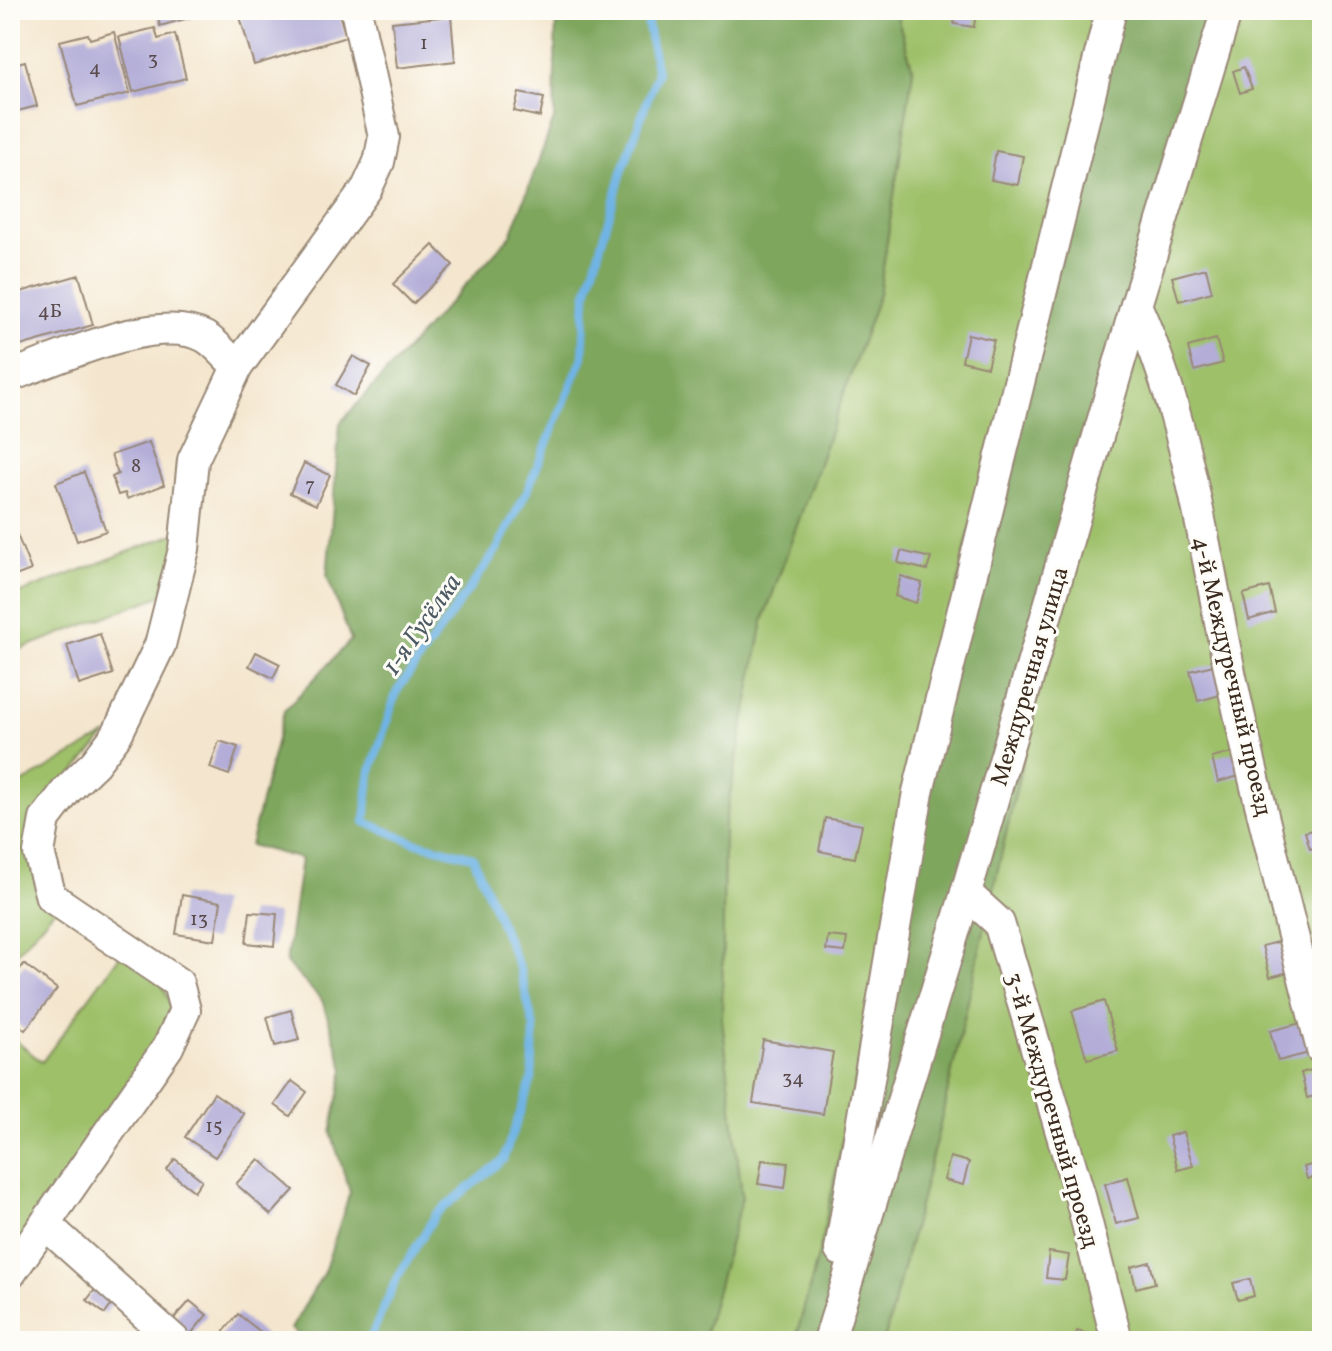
<svg xmlns="http://www.w3.org/2000/svg" width="1332" height="1351" font-family="Vollkorn,serif">
	<style>
		.green { fill: #9ec069; stroke: #6c7544; stroke-width: 2 }
		.forest { fill: #7ea65d; stroke: #5c683e; stroke-width: 2 }
		.lines { fill: none; stroke-linecap: round; stroke-linejoin: round }
		.stream { stroke: #6fb4e5; stroke-width: 8 }
		.building { fill: #b3add8 }
		.minor-casing { stroke: #988876; stroke-width: 34 }
		.minor { stroke: #fff; stroke-width: 30 }
		.labels { text-anchor: middle; stroke-width: 6; stroke-linejoin: round; paint-order: stroke }
		.number-label { font-size: 20px; fill: #594b4c }
		.street-label { font-size: 24px; fill: #3b2a1e; stroke: #fdfcf7 }
		.water-label { font-size: 26px; font-style: italic; fill: #4d5a64; stroke: #fdfcf7 }
	</style>
	<rect width="100%" height="100%" fill="#fdfcf7"/>
	<filter id="ink" filterUnits="userSpaceOnUse"><feTurbulence type="fractalNoise" baseFrequency=".0125" numOctaves="2"/><feDisplacementMap in="SourceGraphic" scale="16" xChannelSelector="R" yChannelSelector="G"/><feConvolveMatrix kernelMatrix="1 2 1 2 8 2 1 2 1" color-interpolation-filters="sRGB"/></filter>
	<filter id="wash" filterUnits="userSpaceOnUse"><feTurbulence type="fractalNoise" baseFrequency=".006" numOctaves="4" result="noise"/><feDisplacementMap in="SourceGraphic" scale="32" xChannelSelector="R" yChannelSelector="G"/><feGaussianBlur stdDeviation="1.8" result="paint"/><feColorMatrix in="noise" values="0 0 0 0 0 0 0 0 0 0 0 0 0 0 0 0 0 1.4 0 .05"/><feComposite in="paint" operator="in"/></filter>
	<g filter="url(#wash)">
		<rect width="100%" height="100%" fill="#f4e6ce"/>
		<g class="green">
			<path d="M 895,10 L 1122,10 L 974,509 L 820,1249 L 795,1341 L 703,1341 L 742,1197 L 722,1019 L 724,826 L 763,621 L 879,294 L 913,70 Z"/>
			<path d="M 1220,10 L 1322,10 L 1322,1341 L 884,1341 L 939,1129 L 1105,397 Z"/>
			<path d="M 180,532 L 163,595 L 10,653 L 10,597 Z"/>
			<path d="M 107,734 L 36,816 L 56,908 L 10,961 L 10,790 Z"/>
			<path d="M 121,954 L 160,979 L 173,1010 L 159,1043 L 10,1257 L 10,1036 L 42,1062 Z"/>
		</g>
		<g class="forest">
			<path d="M 556,10 L 895,10 L 913,70 L 879,294 L 763,621 L 724,826 L 722,1019 L 742,1197 L 703,1341 L 308,1341 L 291,1329 L 324,1272 L 350,1192 L 331,1133 L 344,1069 L 322,1000 L 286,963 L 301,859 L 250,845 L 284,711 L 351,640 L 327,576 L 340,423 L 511,235 L 554,119 Z"/>
			<path d="M 1122,10 L 1220,10 L 1105,397 L 939,1129 L 884,1341 L 795,1341 L 820,1249 L 974,509 Z"/>
		</g>
		<g class="lines">
			<path class="stream" d="M 369,1341 L 397,1278 L 436,1214 L 503,1160 L 532,1079 L 534,1028 L 520,970 L 473,857 L 414,842 L 365,822 L 370,774 L 397,691 L 496,551 L 527,491 L 583,357 L 586,296 L 622,172 L 657,73 L 645,10"/>
		</g>
		<g id="blocks">
			<g class="building">
				<path d="M 156,10 L 190,10 L 192,17 L 160,26 Z"/>
				<path d="M 238,10 L 338,10 L 346,37 L 254,65 Z"/>
				<path d="M 956,10 L 976,12 L 974,27 L 954,24 Z"/>
				<path d="M 451,16 L 455,61 L 397,68 L 392,22 Z"/>
				<path d="M 155,28 L 158,39 L 175,34 L 186,78 L 133,92 L 119,37 Z"/>
				<path d="M 114,32 L 130,93 L 77,106 L 60,41 L 88,34 L 90,39 Z"/>
				<path d="M 25,61 L 37,106 L 10,113 L 10,65 Z"/>
				<path d="M 1244,67 L 1252,89 L 1240,93 L 1233,71 Z"/>
				<path d="M 519,93 L 544,98 L 540,117 L 514,111 Z"/>
				<path d="M 996,151 L 1023,156 L 1018,185 L 991,180 Z"/>
				<path d="M 433,245 L 453,265 L 413,304 L 393,284 Z"/>
				<path d="M 1206,268 L 1212,292 L 1179,301 L 1172,277 Z"/>
				<path d="M 79,275 L 93,325 L 10,349 L 10,295 Z"/>
				<path d="M 968,334 L 994,340 L 987,367 L 962,361 Z"/>
				<path d="M 1216,339 L 1223,363 L 1194,371 L 1188,347 Z"/>
				<path d="M 353,356 L 371,366 L 354,396 L 336,385 Z"/>
				<path d="M 149,442 L 164,485 L 127,499 L 125,493 L 118,495 L 112,477 L 118,474 L 111,455 Z"/>
				<path d="M 304,463 L 330,475 L 316,505 L 290,493 Z"/>
				<path d="M 84,472 L 106,531 L 77,541 L 56,483 Z"/>
				<path d="M 10,517 L 31,570 L 10,578 Z"/>
				<path d="M 901,551 L 931,558 L 927,570 L 898,563 Z"/>
				<path d="M 901,576 L 922,583 L 916,603 L 895,596 Z"/>
				<path d="M 1269,587 L 1275,612 L 1249,620 L 1243,594 Z"/>
				<path d="M 100,634 L 113,674 L 79,685 L 67,645 Z"/>
				<path d="M 256,652 L 280,664 L 273,678 L 249,666 Z"/>
				<path d="M 1217,664 L 1224,694 L 1198,701 L 1190,671 Z"/>
				<path d="M 219,741 L 238,747 L 229,775 L 210,768 Z"/>
				<path d="M 1239,751 L 1246,774 L 1218,782 L 1212,758 Z"/>
				<path d="M 825,818 L 862,825 L 855,858 L 819,851 Z"/>
				<path d="M 1322,827 L 1322,846 L 1310,849 L 1305,832 Z"/>
				<path d="M 182,895 L 221,902 L 215,940 L 176,934 Z"/>
				<path d="M 250,912 L 277,914 L 274,946 L 246,943 Z"/>
				<path d="M 828,936 L 847,938 L 845,952 L 826,950 Z"/>
				<path d="M 1281,941 L 1289,972 L 1270,977 L 1262,946 Z"/>
				<path d="M 24,964 L 57,989 L 25,1030 L 10,1018 L 10,982 Z"/>
				<path d="M 1104,1001 L 1118,1051 L 1087,1059 L 1072,1011 Z"/>
				<path d="M 291,1010 L 299,1040 L 275,1046 L 267,1017 Z"/>
				<path d="M 1305,1022 L 1313,1052 L 1278,1061 L 1270,1031 Z"/>
				<path d="M 763,1040 L 833,1052 L 823,1114 L 753,1103 Z"/>
				<path d="M 1318,1068 L 1322,1094 L 1307,1098 L 1301,1073 Z"/>
				<path d="M 292,1081 L 307,1092 L 290,1116 L 275,1105 Z"/>
				<path d="M 214,1093 L 244,1114 L 215,1157 L 185,1137 Z"/>
				<path d="M 1183,1132 L 1193,1166 L 1178,1170 L 1169,1136 Z"/>
				<path d="M 950,1157 L 969,1162 L 963,1185 L 944,1180 Z"/>
				<path d="M 175,1159 L 202,1180 L 194,1191 L 167,1170 Z"/>
				<path d="M 259,1159 L 294,1190 L 271,1215 L 236,1184 Z"/>
				<path d="M 762,1160 L 788,1163 L 785,1188 L 758,1184 Z"/>
				<path d="M 1322,1162 L 1322,1175 L 1307,1179 L 1304,1167 Z"/>
				<path d="M 1128,1177 L 1139,1218 L 1116,1224 L 1105,1184 Z"/>
				<path d="M 1049,1252 L 1069,1255 L 1065,1280 L 1046,1278 Z"/>
				<path d="M 1150,1262 L 1155,1283 L 1136,1288 L 1131,1267 Z"/>
				<path d="M 1250,1279 L 1254,1296 L 1238,1300 L 1233,1283 Z"/>
				<path d="M 97,1287 L 115,1300 L 105,1314 L 87,1300 Z"/>
				<path d="M 190,1301 L 207,1315 L 190,1335 L 173,1320 Z"/>
				<path d="M 238,1314 L 267,1337 L 264,1341 L 216,1341 Z"/>
				<path d="M 1077,1331 L 1103,1338 L 1102,1341 L 1074,1341 Z"/>
				<path d="M 1162,1333 L 1164,1341 L 1137,1341 L 1137,1340 Z"/>
			</g>
		</g>
	</g>
	<g filter="url(#ink)">
		<use href="#blocks" fill-opacity="0" stroke="#988876" stroke-width="2"/>
		<g class="lines">
			<defs>
				<g id="minor">
					<path d="M 1136,305 C 1193,431 1207,574 1238,709 C 1263,823 1294,937 1322,1050"/>
					<path d="M 10,376 C 59,359 157,311 205,337 C 217,344 228,358 237,367"/>
					<path d="M 966,893 L 999,923 L 1080,1196 L 1117,1341"/>
					<path d="M 45,1224 L 175,1341"/>
					<path d="M 840,1250 L 918,792 L 1111,10"/>
					<path d="M 10,1274 L 168,1047 L 185,1010 L 178,983 L 51,897 L 39,853 L 45,819 L 67,790 L 95,763 L 117,734 L 160,645 L 184,549 L 193,460 L 237,367 L 367,188 L 379,162 L 384,137 L 356,10"/>
					<path d="M 829,1341 L 966,893 L 1136,305 L 1227,10"/>
				</g>
			</defs>
			<use href="#minor" class="minor-casing"/>
			<use href="#minor" class="minor"/>
		</g>
	</g>
	<g class="labels">
		<g class="number-label">
			<text x="424" y="49">1</text>
			<text x="153" y="65">3</text>
			<text x="95" y="74">4</text>
			<text x="50" y="317">4Б</text>
			<text x="136" y="472">8</text>
			<text x="310" y="491">7</text>
			<text x="199" y="925">13</text>
			<text x="793" y="1084">34</text>
			<text x="214" y="1132">15</text>
		</g>
		<g class="street-label">
			<text transform="translate(1029 676) rotate(-74)" y="8">Междуречная улица</text>
			<text transform="translate(1233 676) rotate(77)" y="8">4-й Междуречный проезд</text>
			<text transform="translate(1053 1110) rotate(74)" y="8">3-й Междуречный проезд</text>
		</g>
		<g class="water-label">
			<text transform="translate(421 624) rotate(-55)" y="9">1-я Гусёлка</text>
		</g>
	</g>
	<rect width="1332" height="1351" fill="none" stroke="#fdfcf7" stroke-width="40"/>
</svg>
